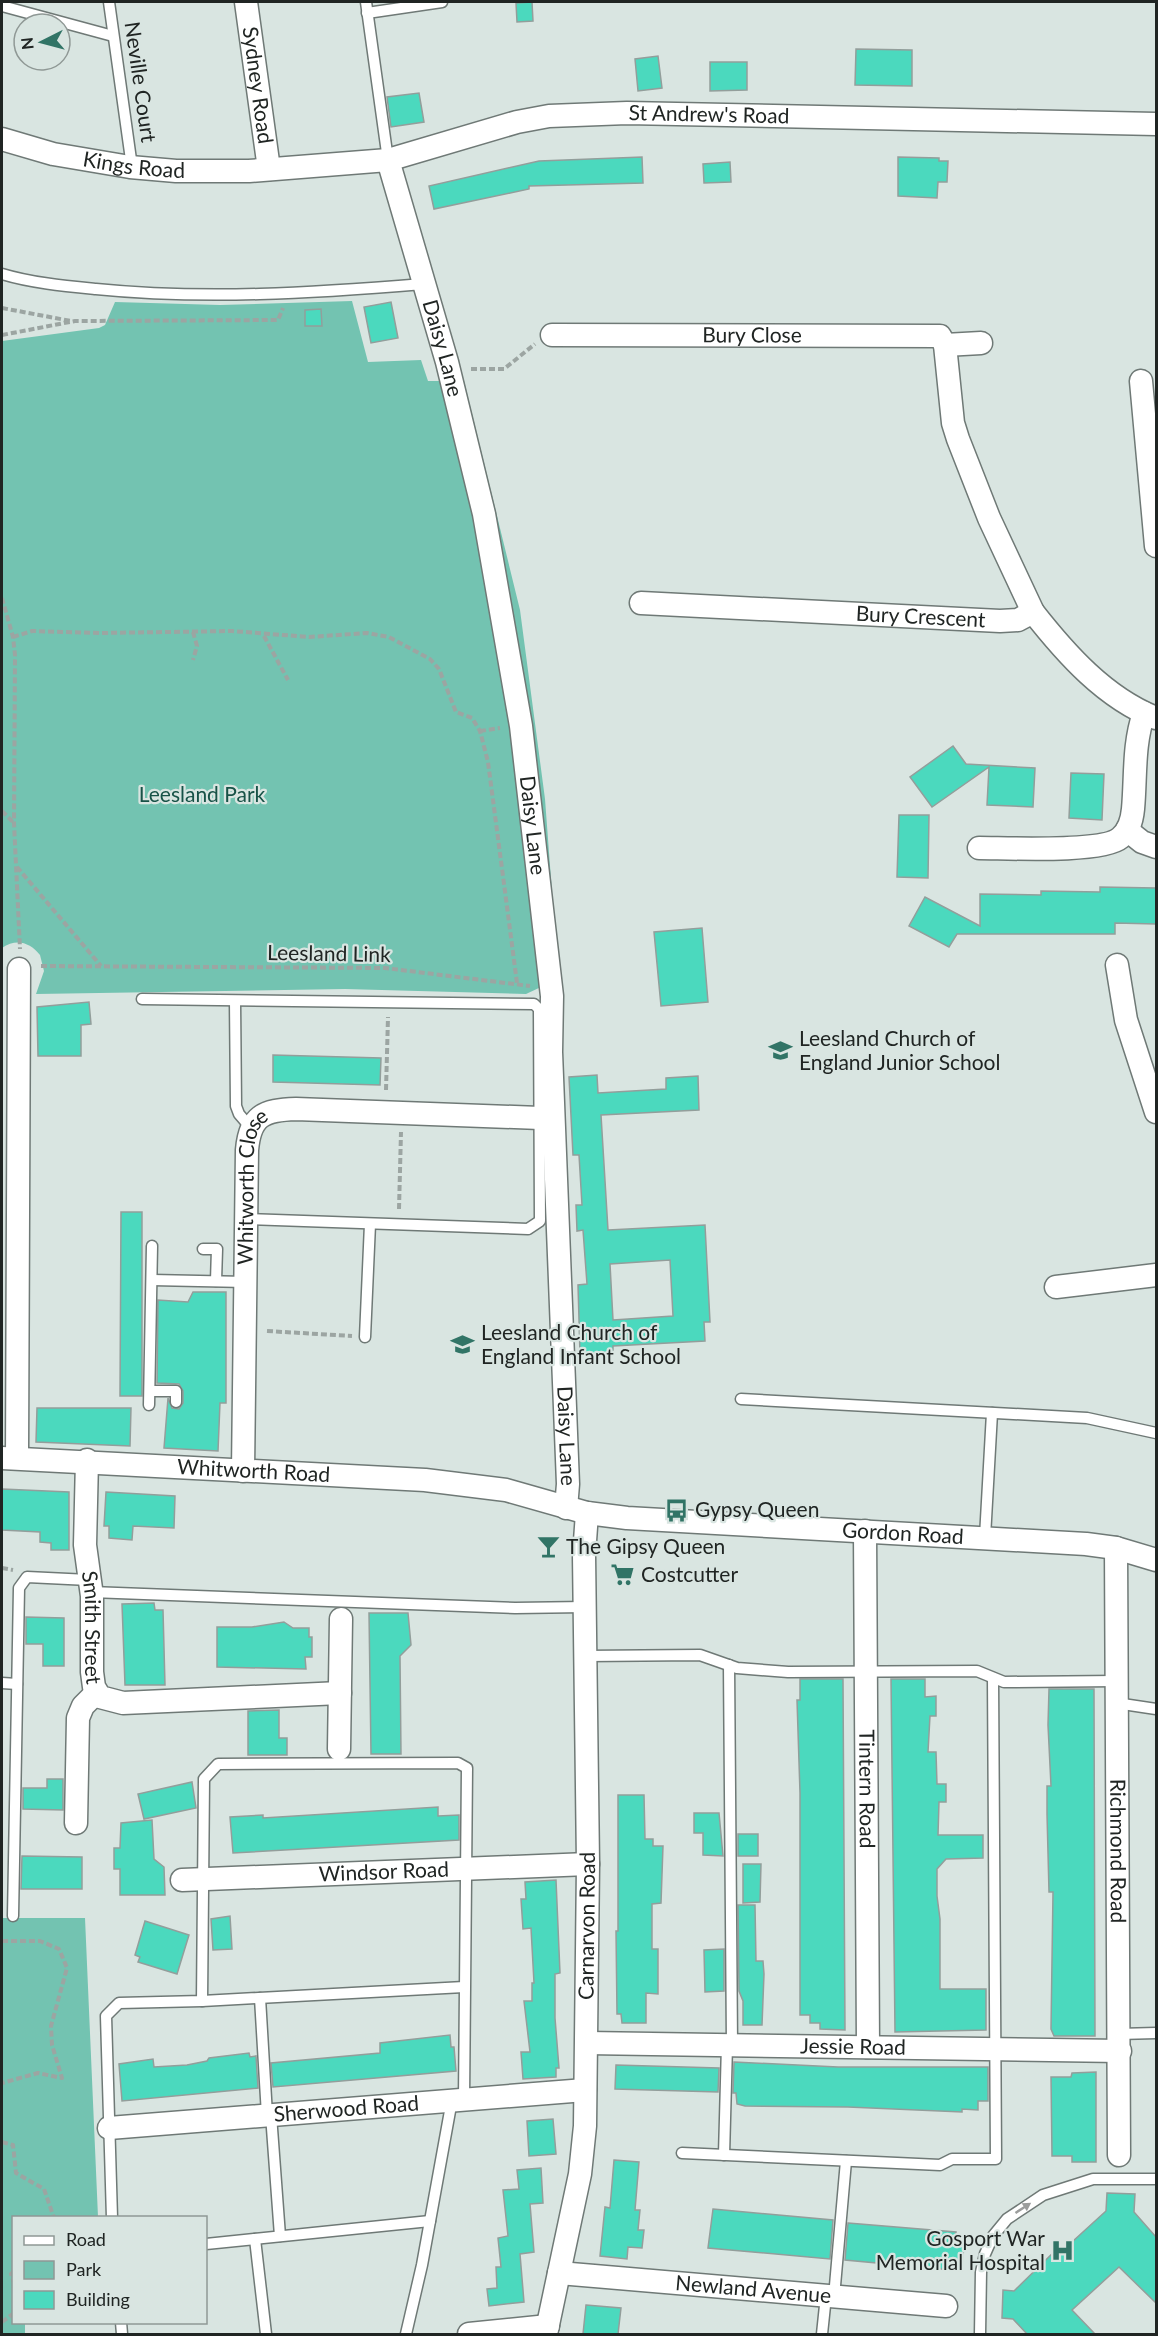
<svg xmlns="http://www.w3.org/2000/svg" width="1158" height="2336" font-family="Lato,sans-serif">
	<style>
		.green { fill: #73c3b1 }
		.building { fill: #4bd9be; stroke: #939e9b; stroke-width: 1.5; fill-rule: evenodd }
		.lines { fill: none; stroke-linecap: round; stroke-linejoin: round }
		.lane-casing { stroke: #6f7976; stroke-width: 13 }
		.street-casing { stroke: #6f7976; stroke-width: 25 }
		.path { stroke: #9ca5a2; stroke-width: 4; stroke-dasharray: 6 3; stroke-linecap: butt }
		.lane { stroke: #fff; stroke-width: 10 }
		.street { stroke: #fff; stroke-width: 22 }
		.oneway { fill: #9b9d9c }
		.labels { text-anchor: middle; stroke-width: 4.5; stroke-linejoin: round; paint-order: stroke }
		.street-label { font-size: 21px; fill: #202523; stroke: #d9e5e1 }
		.park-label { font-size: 21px; fill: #175247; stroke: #d9e5e1 }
		.poi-label { font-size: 21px; fill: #202523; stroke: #d9e5e1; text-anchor: start }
	</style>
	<rect width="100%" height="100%" fill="#d9e5e1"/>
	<g class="green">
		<path d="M 352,301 L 368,362 L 421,360 L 428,381 L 464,381 L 520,610 L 545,799 L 559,986 L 541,987 L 526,994 L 345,989 L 36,994 L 44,971 L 40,955 C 30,942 16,938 2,948 L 2,341 L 99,328 L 105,325 L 115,302 L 220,305 Z"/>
		<path d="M 2,1918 L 85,1918 L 98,2217 L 14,2218 L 14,2322 L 25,2323 L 25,2334 L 2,2334 Z"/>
	</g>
	<g class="building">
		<path d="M 532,2 L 533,21 L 517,22 L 516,3 Z"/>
		<path d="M 856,49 L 912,50 L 912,86 L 855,85 Z"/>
		<path d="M 658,56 L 662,88 L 638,91 L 635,59 Z"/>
		<path d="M 710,62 L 747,62 L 747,90 L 710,91 Z"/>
		<path d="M 419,93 L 424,122 L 391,127 L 387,97 Z"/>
		<path d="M 642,157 L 643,183 L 529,186 L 529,189 L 434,209 L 429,186 L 539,161 Z"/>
		<path d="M 898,157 L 939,158 L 939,161 L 948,161 L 947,182 L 938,182 L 937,198 L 898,196 Z"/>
		<path d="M 730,162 L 731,182 L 704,183 L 703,164 Z"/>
		<path d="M 391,302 L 398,338 L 371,343 L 364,307 Z"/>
		<path d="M 321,309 L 322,326 L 305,326 L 305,310 Z"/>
		<path d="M 953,746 L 966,764 L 1035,768 L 1033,807 L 987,805 L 989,767 L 932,807 L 910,777 Z"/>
		<path d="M 1071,773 L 1104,774 L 1102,820 L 1069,818 Z"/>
		<path d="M 899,815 L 929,815 L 928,878 L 897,877 Z"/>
		<path d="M 1100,887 L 1156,888 L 1156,924 L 1115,923 L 1115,934 L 957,934 L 949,947 L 909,926 L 925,897 L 980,926 L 980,894 L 1041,895 L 1041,891 L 1100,892 Z"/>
		<path d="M 702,928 L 708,1002 L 661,1006 L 654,932 Z"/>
		<path d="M 89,1002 L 91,1024 L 81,1025 L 81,1056 L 38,1056 L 37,1007 Z"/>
		<path d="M 273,1055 L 381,1058 L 380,1085 L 273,1082 Z"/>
		<path d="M 597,1075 L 598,1093 L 666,1089 L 666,1078 L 698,1076 L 699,1110 L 601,1115 L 608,1230 L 705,1225 L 710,1322 L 704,1322 L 705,1341 L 613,1346 L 613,1352 L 580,1354 L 578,1285 L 587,1284 L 583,1230 L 577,1231 L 576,1205 L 582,1205 L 579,1155 L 573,1155 L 569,1077 ZM 670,1260 L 673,1316 L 613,1320 L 610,1264 Z"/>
		<path d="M 121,1212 L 142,1212 L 142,1396 L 120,1396 Z"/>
		<path d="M 193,1292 L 226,1292 L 226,1403 L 220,1403 L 218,1451 L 164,1448 L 168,1398 L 172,1408 L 179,1409 L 183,1403 L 183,1391 L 179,1384 L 157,1383 L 158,1300 L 188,1302 Z"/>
		<path d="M 37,1408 L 131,1408 L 130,1446 L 36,1442 Z"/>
		<path d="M 2,1489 L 69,1492 L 69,1550 L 51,1550 L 51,1543 L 40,1542 L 40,1532 L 2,1530 Z"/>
		<path d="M 106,1492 L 175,1496 L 174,1528 L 133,1526 L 132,1540 L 109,1538 L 109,1526 L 104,1526 Z"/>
		<path d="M 154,1603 L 155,1610 L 163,1610 L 165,1685 L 125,1685 L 122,1604 Z"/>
		<path d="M 369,1613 L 408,1613 L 411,1645 L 400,1656 L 401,1754 L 371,1754 Z"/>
		<path d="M 26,1617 L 64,1618 L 64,1666 L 43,1666 L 43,1644 L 26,1644 Z"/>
		<path d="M 284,1622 L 293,1628 L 309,1628 L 309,1637 L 312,1637 L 312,1657 L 305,1657 L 306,1669 L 217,1667 L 217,1627 L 252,1627 Z"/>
		<path d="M 800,1679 L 843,1679 L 845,2030 L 820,2029 L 820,2023 L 810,2023 L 810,2015 L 800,2015 L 800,1793 L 797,1700 L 800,1700 Z"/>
		<path d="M 891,1679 L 925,1679 L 925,1697 L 936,1696 L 936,1716 L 930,1716 L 928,1752 L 936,1752 L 937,1784 L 946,1784 L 946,1802 L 939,1802 L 938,1835 L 983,1835 L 983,1858 L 946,1859 L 937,1869 L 937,1896 L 940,1919 L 940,1989 L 986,1989 L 986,2030 L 895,2032 Z"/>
		<path d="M 1049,1689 L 1094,1689 L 1095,2036 L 1054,2036 L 1051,2029 L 1053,1892 L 1049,1892 L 1047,1814 L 1047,1786 L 1051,1786 L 1048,1725 Z"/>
		<path d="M 279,1710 L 279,1738 L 287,1738 L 287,1755 L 248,1755 L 248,1711 Z"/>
		<path d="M 47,1779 L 63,1779 L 63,1810 L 23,1809 L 23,1788 L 47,1788 Z"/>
		<path d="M 192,1782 L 196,1808 L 144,1819 L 138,1794 Z"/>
		<path d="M 618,1795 L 644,1795 L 645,1839 L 653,1839 L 653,1846 L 663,1846 L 661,1903 L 652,1904 L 652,1949 L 658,1949 L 658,1994 L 646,1993 L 646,2023 L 622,2023 L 621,2014 L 617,2014 L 616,1931 L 618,1931 Z"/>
		<path d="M 438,1807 L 438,1816 L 459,1815 L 459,1840 L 233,1853 L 230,1817 L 263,1815 L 263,1818 Z"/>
		<path d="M 694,1813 L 719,1813 L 723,1856 L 703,1855 L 703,1833 L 694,1833 Z"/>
		<path d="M 152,1820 L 154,1859 L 164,1867 L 165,1895 L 120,1895 L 120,1869 L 114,1869 L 114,1848 L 120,1848 L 121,1823 Z"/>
		<rect x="738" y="1834" width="20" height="22"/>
		<path d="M 22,1856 L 82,1857 L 82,1889 L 21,1889 Z"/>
		<path d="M 743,1864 L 761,1864 L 760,1902 L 743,1903 Z"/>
		<path d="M 556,1880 L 560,1973 L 555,1974 L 555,2018 L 559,2068 L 556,2068 L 556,2077 L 523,2079 L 521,2052 L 530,2052 L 524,2001 L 532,2001 L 532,1983 L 534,1983 L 531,1928 L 523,1929 L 521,1899 L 526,1899 L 525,1882 Z"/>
		<path d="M 738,1905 L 755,1905 L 756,1961 L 763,1961 L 764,1974 L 762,2025 L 743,2025 L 743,2001 L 739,1991 Z"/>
		<path d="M 230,1916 L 232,1949 L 213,1950 L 211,1919 Z"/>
		<path d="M 145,1921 L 189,1935 L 177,1974 L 138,1962 L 140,1957 L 135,1955 Z"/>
		<path d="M 724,1949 L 724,1991 L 705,1992 L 704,1950 Z"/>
		<path d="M 450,2035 L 451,2047 L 454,2047 L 456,2071 L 273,2087 L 271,2063 L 380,2053 L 380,2043 Z"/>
		<path d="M 249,2053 L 250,2057 L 256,2056 L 258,2088 L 122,2101 L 119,2064 L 153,2059 L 154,2067 L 187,2065 L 207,2061 L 209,2058 Z"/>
		<path d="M 734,2062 L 838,2067 L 988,2067 L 988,2101 L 978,2101 L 978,2110 L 962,2109 L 962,2112 L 848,2107 L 745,2106 L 737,2104 L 736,2093 L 733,2093 Z"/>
		<path d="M 616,2065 L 719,2068 L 718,2092 L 615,2089 Z"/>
		<path d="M 1096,2072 L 1096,2162 L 1072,2162 L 1072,2156 L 1052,2156 L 1051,2077 L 1071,2077 L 1072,2073 Z"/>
		<path d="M 553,2119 L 556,2154 L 529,2156 L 527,2121 Z"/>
		<path d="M 614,2160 L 639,2162 L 635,2210 L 640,2210 L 638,2230 L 644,2230 L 642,2248 L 628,2247 L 627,2259 L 600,2256 L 605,2207 L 610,2208 Z"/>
		<path d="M 541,2168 L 543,2203 L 530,2204 L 534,2252 L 520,2254 L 524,2302 L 489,2306 L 487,2289 L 497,2288 L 496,2267 L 501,2267 L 498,2238 L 508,2236 L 503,2190 L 519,2189 L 517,2170 Z"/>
		<path d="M 1107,2193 L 1135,2194 L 1134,2212 L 1156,2237 L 1156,2303 L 1119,2267 L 1072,2310 L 1095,2334 L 1027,2334 L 1013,2319 L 1002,2318 L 1003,2290 L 1014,2291 L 1057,2249 L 1061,2252 L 1106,2211 Z"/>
		<path d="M 713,2209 L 833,2220 L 830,2259 L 708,2248 Z"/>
		<path d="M 848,2223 L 956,2232 L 955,2242 L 964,2243 L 962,2271 L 845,2260 Z"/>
		<path d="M 586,2305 L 621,2308 L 618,2334 L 583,2334 Z"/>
	</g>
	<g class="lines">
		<defs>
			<g id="lane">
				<path d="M 109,2 L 132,167"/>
				<path d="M 366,2 L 388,160"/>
				<path d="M 2,6 L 113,36"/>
				<path d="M 367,13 L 442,2"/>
				<path d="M 2,274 C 32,283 65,286 96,289 C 205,300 314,293 423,284"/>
				<path d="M 142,999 L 534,1004 L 539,1009 L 540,1221 L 528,1229 L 246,1219"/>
				<path d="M 235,1001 L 236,1106 L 239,1114 L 251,1128"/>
				<path d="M 203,1249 L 217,1249 L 216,1281"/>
				<path d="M 152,1280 L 246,1282"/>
				<path d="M 365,1337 L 370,1224"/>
				<path d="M 150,1391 L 176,1391 L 176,1402"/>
				<path d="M 741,1399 L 1087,1418 L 1156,1433"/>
				<path d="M 149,1405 L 152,1246"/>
				<path d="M 985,1537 L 992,1413"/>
				<path d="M 91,1592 L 515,1608 L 585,1607"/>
				<path d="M 585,1656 L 700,1655 L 737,1668 L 788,1672 L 977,1671 L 1004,1682 L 1116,1681"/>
				<path d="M 729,1665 L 732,2045"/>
				<path d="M 2,1683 L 17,1684"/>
				<path d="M 1116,1703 L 1156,1709"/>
				<path d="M 13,1916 L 19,1588 L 27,1577 L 89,1580"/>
				<path d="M 260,1998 L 267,2115"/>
				<path d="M 202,2001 L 204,1779 L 218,1764 L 458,1763 L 467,1768 L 464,2099"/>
				<path d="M 1119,2034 L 1156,2033"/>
				<path d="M 271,2115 L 280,2236"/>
				<path d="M 682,2153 L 940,2165 L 952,2159 L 996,2159 L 993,1678"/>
				<path d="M 724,2155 L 727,2045"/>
				<path d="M 112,2218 L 106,2016 L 119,2003 L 202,2001 L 464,1987"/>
				<path d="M 255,2239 L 266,2334"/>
				<path d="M 206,2244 L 430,2221"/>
				<path d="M 834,2297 L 846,2161"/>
				<path d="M 121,2322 L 122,2334"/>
				<path d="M 406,2334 L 422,2265 L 452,2100"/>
				<path d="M 822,2334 L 826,2296"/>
				<path d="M 980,2334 L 981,2272 L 985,2254 L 993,2236 L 1007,2219 L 1043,2195 L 1093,2179 L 1156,2179"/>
			</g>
			<g id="street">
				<path id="s1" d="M 246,2 L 269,169"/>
				<path id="s2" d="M 2,139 L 53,154 L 130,167 L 176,171 L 249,171 L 388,160 L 517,122 L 549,116 L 627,113 L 1156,124"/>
				<path id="s3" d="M 388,160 L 447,362 L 484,514 L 521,726 L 552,996 L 551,1052 L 568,1484 L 566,1508"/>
				<path id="s4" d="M 552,335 L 940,336 L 945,345 L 953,423 L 958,439 L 989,518 L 1033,612"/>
				<path d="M 945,345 L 981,343"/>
				<path d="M 1141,381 L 1156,546"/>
				<path id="s5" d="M 641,603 L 1000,621 L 1018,620 L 1033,612 C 1066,654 1105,698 1156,718"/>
				<path d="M 1127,830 L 1142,842 L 1156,847"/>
				<path d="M 979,848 C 1007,848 1102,853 1120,838 C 1129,831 1132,820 1133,809 C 1136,777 1133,745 1144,713"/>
				<path d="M 1117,965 L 1126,1020 L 1156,1112"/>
				<path d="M 1056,1287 L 1156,1275"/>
				<path id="s6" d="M 2,1458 L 425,1480 L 506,1490 L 587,1513 L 627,1518 L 1086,1544 L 1116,1548 L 1156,1560"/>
				<path d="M 17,1458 L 19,969"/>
				<path id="s7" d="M 87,1460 L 85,1545 L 92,1596 L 92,1672 L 94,1687 L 100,1697 L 123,1703 L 340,1693"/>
				<path id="s8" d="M 243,1471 L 247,1150 C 250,1116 263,1110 296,1109 L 540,1118"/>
				<path id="s9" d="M 865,1531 L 868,2047"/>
				<path id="s10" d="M 1116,1548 L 1119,2155"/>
				<path d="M 339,1749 L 341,1619"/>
				<path d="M 76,1823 L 78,1718 L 83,1706 L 96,1693"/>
				<path id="s11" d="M 182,1880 L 588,1864"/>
				<path id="s12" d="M 587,2043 L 1120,2051"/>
				<path id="s13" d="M 109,2128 L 585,2090"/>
				<path id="s14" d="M 559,2273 L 946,2306"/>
				<path d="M 469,2334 L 548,2326"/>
				<path id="s15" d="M 546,2334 L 580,2174 L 585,2126 L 588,1864 L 584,1555 L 587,1513"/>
			</g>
		</defs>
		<use href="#lane" class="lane-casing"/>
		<use href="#street" class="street-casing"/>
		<g class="path">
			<path d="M 2,308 L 71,321"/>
			<path d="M 2,335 L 75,321 L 278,320 L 283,308"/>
			<path d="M 471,369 L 504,369 L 535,344"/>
			<path d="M 2,598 L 13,637 L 15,655 L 14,823 L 20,949"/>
			<path d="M 193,632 L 197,646 L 193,660"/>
			<path d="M 264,636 L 288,680"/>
			<path d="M 13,637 L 32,631 L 100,633 L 232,631 L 309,637 L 367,633 L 389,637 L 430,659 L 439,669 L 456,712 L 472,718 L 480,731 L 488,762 L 517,983"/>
			<path d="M 480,731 L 500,728"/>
			<path d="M 2,811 L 14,823"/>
			<path d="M 17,867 L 101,966"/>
			<path d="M 41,966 L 385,968 L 530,986"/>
			<path d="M 386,1090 L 388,1017"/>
			<path d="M 399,1209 L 401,1132"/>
			<path d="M 267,1331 L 352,1336"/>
			<path d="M 2,1568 L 13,1570"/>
			<path d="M 2,1941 L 40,1941 L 59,1949 L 67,1968 L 51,2026 L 52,2045 L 62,2078 L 38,2073 L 2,2083"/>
			<path d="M 2,2142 L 13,2145 L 16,2173 L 44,2189 L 54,2218"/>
			<path d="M 14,2271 L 11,2274 L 14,2283"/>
			<path d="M 2,2322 L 14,2313"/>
		</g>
		<use href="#lane" class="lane"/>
		<use href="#street" class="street"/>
	</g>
	<defs><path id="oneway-solid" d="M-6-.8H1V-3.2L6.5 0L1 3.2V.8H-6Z" transform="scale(1.5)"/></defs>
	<use class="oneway" href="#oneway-solid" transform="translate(1023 2208) rotate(-33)"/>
	<defs>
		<symbol id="school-bare" viewBox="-9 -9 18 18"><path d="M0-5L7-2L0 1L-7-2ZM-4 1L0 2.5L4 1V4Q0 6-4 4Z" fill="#317466" stroke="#d9e5e1" stroke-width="2.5" paint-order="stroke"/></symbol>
		<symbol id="bus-bare" viewBox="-9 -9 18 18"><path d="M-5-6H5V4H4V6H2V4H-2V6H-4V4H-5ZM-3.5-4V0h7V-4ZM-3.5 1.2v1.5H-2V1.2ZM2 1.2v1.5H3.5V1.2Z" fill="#317466" stroke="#d9e5e1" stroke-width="2.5" paint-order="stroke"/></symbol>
		<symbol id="bar-bare" viewBox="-9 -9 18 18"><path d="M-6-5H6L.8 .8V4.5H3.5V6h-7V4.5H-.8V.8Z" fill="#317466" stroke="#d9e5e1" stroke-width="2.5" paint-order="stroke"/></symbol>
		<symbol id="supermarket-bare" viewBox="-9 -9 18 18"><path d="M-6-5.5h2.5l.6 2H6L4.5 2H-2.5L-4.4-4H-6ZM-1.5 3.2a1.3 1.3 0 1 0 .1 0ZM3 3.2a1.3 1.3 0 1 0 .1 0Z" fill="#317466" stroke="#d9e5e1" stroke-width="2.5" paint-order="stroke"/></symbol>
		<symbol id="hospital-bare" viewBox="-9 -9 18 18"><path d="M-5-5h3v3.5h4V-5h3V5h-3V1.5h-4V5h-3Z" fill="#317466" stroke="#d9e5e1" stroke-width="2.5" paint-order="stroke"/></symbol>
	</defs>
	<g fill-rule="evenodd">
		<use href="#school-bare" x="764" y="1034" width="33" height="33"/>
		<use href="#school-bare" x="446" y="1328" width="33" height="33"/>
		<use href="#bus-bare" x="660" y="1494" width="33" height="33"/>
		<use href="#bar-bare" x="532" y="1530" width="33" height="33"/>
		<use href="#supermarket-bare" x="606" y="1558" width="33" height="33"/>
		<use href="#hospital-bare" x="1046" y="2234" width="33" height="33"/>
	</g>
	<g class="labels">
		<g class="street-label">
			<text transform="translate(140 82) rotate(82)" y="7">Neville Court</text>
			<text dy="7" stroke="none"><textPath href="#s1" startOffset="84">Sydney Road</textPath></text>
			<text dy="7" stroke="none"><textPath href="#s2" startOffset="717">St Andrew's Road</textPath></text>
			<text dy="7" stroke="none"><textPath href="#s2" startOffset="135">Kings Road</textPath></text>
			<text dy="7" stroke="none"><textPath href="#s4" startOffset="200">Bury Close</textPath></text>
			<text dy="7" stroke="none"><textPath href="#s3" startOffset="196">Daisy Lane</textPath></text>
			<text dy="7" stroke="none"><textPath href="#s5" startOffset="280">Bury Crescent</textPath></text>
			<text dy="7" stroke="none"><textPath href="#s3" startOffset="682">Daisy Lane</textPath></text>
			<text transform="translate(329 954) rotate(1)" y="7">Leesland Link</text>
			<text dy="7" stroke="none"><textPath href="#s8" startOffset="285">Whitworth Close</textPath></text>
			<text dy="7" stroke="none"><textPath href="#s3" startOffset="1294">Daisy Lane</textPath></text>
			<text dy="7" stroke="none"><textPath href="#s6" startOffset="252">Whitworth Road</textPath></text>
			<text dy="7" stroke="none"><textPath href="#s6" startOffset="906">Gordon Road</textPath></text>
			<text dy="7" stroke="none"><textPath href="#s7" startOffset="168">Smith Street</textPath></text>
			<text dy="7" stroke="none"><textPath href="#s9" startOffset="258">Tintern Road</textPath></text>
			<text dy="7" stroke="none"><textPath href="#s10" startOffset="303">Richmond Road</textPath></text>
			<text dy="7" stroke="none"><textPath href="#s11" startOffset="202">Windsor Road</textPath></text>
			<text dy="7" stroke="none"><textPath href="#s15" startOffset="412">Carnarvon Road</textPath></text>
			<text dy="7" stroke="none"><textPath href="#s12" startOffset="266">Jessie Road</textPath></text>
			<text dy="7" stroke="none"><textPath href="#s13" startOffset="238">Sherwood Road</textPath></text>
			<text dy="7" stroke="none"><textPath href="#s14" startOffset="195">Newland Avenue</textPath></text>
		</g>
		<g class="park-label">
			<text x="202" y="802">Leesland Park</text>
		</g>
		<g class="poi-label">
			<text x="799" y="1046">Leesland Church of<tspan x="799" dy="24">England Junior School</tspan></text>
			<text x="481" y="1340">Leesland Church of<tspan x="481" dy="24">England Infant School</tspan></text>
			<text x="695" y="1517">Gypsy Queen</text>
			<text x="566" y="1554">The Gipsy Queen</text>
			<text x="641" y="1582">Costcutter</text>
			<text x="1045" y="2246" text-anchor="end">Gosport War<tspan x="1045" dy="24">Memorial Hospital</tspan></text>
		</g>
	</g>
	<rect width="1158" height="2336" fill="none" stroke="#202523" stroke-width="6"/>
	<rect x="12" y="2216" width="195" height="108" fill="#d9e5e1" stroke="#8f9895" stroke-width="1.5"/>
	<rect x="24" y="2236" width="30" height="9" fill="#ffffff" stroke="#8f9895" stroke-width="1.5"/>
	<text x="66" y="2246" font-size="18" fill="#202523">Road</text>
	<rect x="24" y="2261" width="30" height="18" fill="#73c3b1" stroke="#8f9895" stroke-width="1.5"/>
	<text x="66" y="2276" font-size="18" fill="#202523">Park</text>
	<rect x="24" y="2291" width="30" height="18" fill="#4bd9be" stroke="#8f9895" stroke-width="1.5"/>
	<text x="66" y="2306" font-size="18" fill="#202523">Building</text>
	<g transform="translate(42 42) rotate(264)"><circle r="28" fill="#d9e5e1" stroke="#8f9895" stroke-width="1.5"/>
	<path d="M0-4.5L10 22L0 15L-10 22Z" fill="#317466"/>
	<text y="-9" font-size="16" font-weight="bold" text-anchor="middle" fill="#202523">N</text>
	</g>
</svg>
